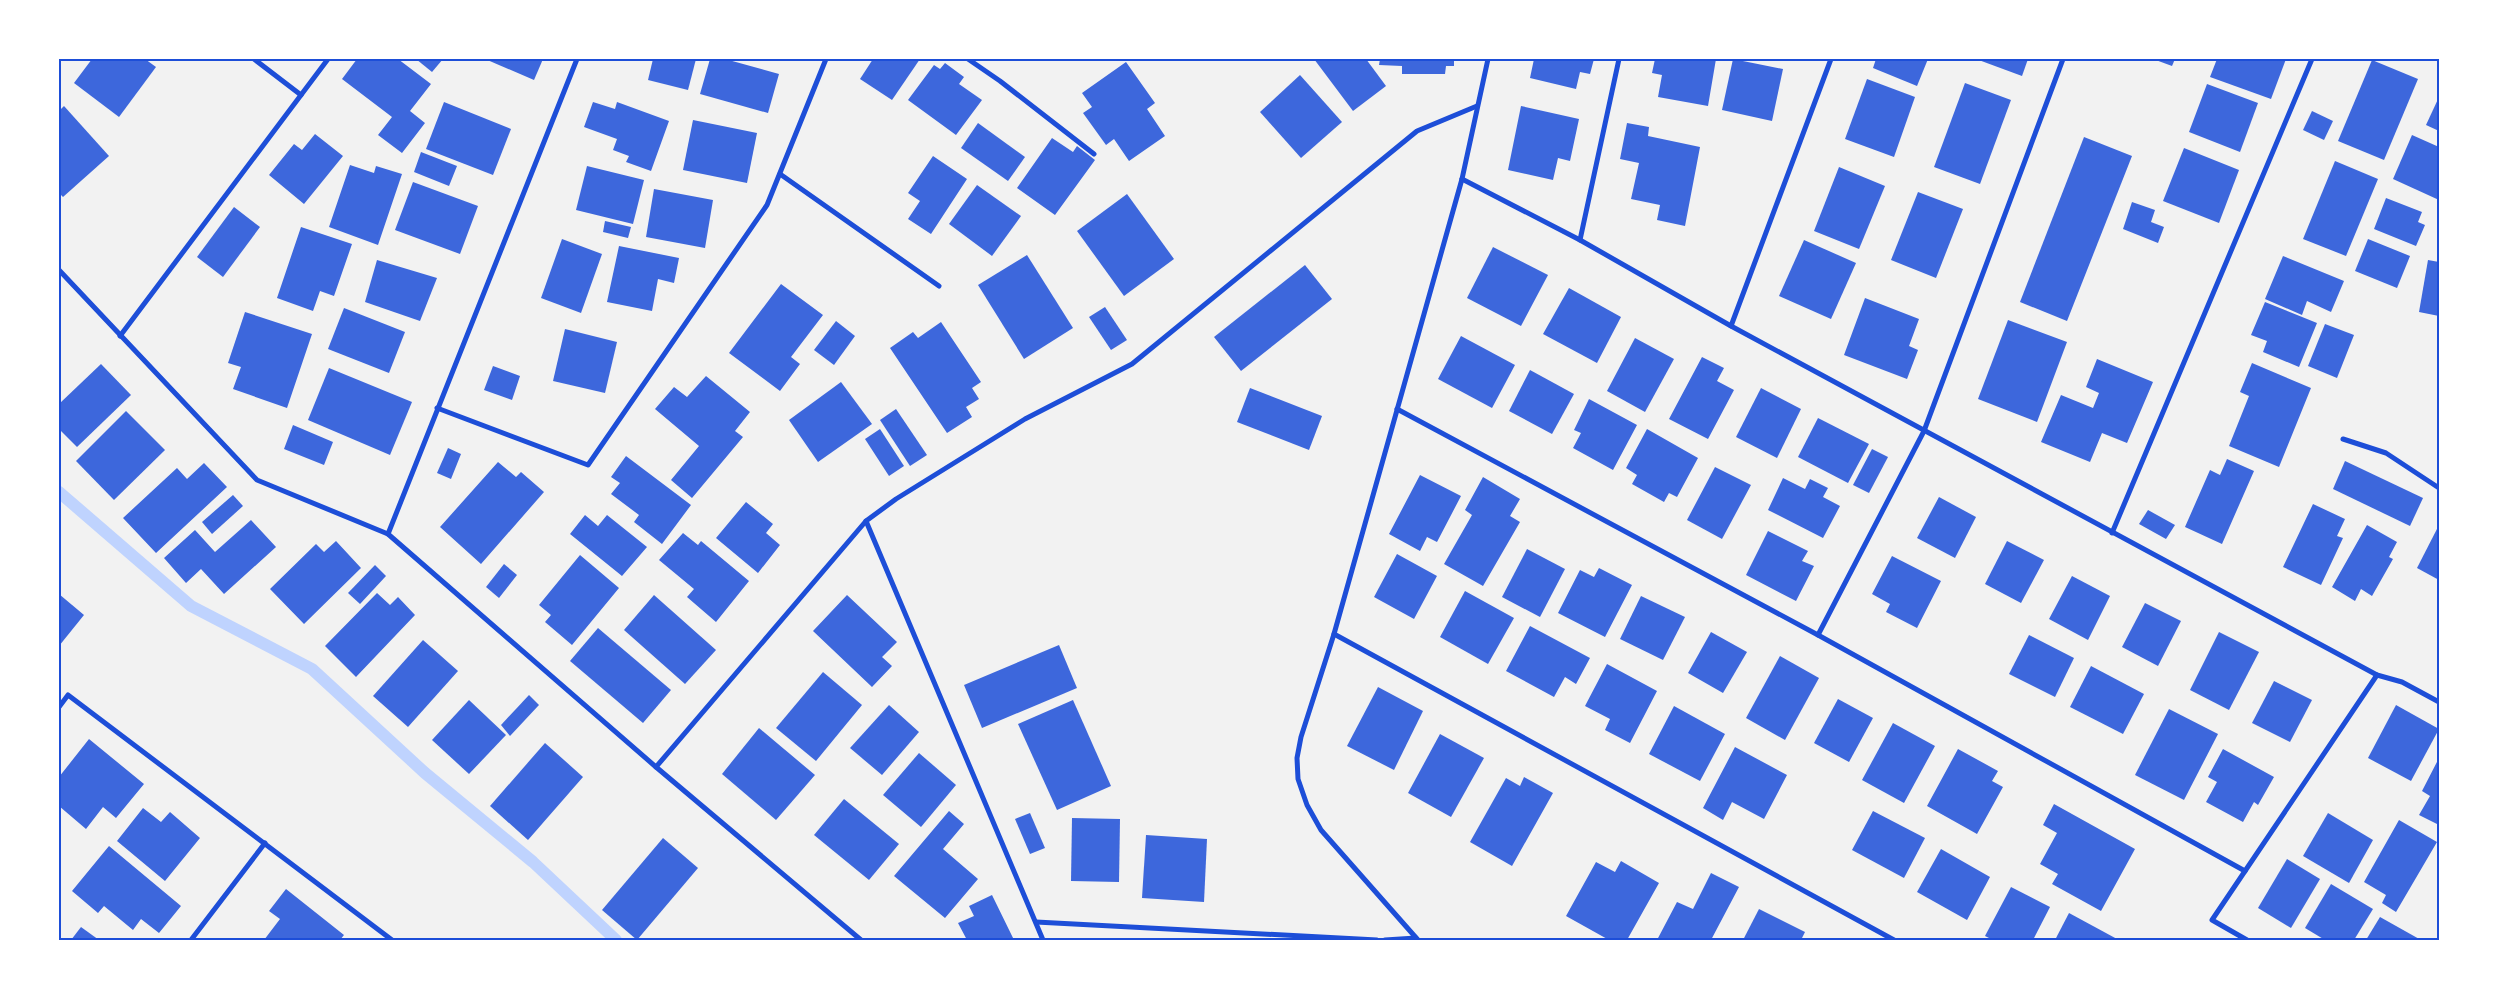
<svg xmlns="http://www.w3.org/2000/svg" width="2498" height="999" font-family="'Sofia Sans Condensed',sans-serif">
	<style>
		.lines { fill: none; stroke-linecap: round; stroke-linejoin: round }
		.stream { stroke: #bfd3fe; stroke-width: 12 }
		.building { fill: #3d67dc }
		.minor { stroke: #1d4ed8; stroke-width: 5 }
		.neatline { fill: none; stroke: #1d4ed8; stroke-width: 2 }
	</style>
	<rect width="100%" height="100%" fill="#f2f2f2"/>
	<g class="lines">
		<path class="stream" d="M 59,492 L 191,606 L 312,669 L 425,773 L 533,862 L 616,940"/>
	</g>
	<g class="building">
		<path d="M 92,59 L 145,59 L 156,67 L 119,117 L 74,83 Z"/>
		<path d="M 357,59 L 398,59 L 431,84 L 410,111 L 425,123 L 402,153 L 378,135 L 392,117 L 342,79 Z"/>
		<path d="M 416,59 L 443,59 L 432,72 Z"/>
		<path d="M 485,59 L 543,59 L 534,80 Z"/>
		<path d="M 653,59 L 696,59 L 688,90 L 648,80 Z"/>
		<path d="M 710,59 L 725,59 L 779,74 L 768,113 L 700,94 Z"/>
		<path d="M 873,59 L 920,59 L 892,100 L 860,79 Z"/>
		<path d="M 1314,59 L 1366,59 L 1386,86 L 1353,111 Z"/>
		<path d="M 1380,59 L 1454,59 L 1454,66 L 1446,66 L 1445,74 L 1402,74 L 1402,66 L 1379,65 Z"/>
		<path d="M 1534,59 L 1594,59 L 1590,74 L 1580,72 L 1576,89 L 1530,78 Z"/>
		<path d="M 1655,59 L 1716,59 L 1708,106 L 1658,97 L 1662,75 L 1652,73 Z"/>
		<path d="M 1733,59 L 1783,69 L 1772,121 L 1722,110 Z"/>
		<path d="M 1876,59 L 1928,59 L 1917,86 L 1873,68 Z"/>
		<path d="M 1976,59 L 2028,59 L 2022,76 Z"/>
		<path d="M 2153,59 L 2175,59 L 2172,66 Z"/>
		<path d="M 2217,59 L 2286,59 L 2271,99 L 2210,77 Z"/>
		<path d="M 2372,60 L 2418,79 L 2384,160 L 2338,141 Z"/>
		<path d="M 1126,62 L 1155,103 L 1147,109 L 1165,136 L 1129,161 L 1114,139 L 1106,145 L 1083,113 L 1092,107 L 1082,93 Z"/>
		<path d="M 945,63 L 964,77 L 959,84 L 982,100 L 956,135 L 908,100 L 934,65 L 940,69 Z"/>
		<path d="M 1300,75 L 1342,122 L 1301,158 L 1260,112 Z"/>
		<path d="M 1867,79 L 1915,97 L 1894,157 L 1845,139 Z"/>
		<path d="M 1965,83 L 2011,100 L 1980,184 L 1934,167 Z"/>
		<path d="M 2207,84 L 2258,103 L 2240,152 L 2189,132 Z"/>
		<path d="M 2439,97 L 2439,131 L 2426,125 Z"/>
		<path d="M 444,102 L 511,129 L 493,175 L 426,149 Z"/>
		<path d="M 593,102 L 615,109 L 617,102 L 669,121 L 651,171 L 626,162 L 629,156 L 613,150 L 617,139 L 584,127 Z"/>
		<path d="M 64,106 L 109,156 L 63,197 L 59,193 L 59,111 Z"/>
		<path d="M 1521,106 L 1579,119 L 1570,161 L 1558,158 L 1553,180 L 1508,170 Z"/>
		<path d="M 2312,111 L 2333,121 L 2324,140 L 2303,130 Z"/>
		<path d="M 693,120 L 757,133 L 747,183 L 683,170 Z"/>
		<path d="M 978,123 L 1025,157 L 1008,181 L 961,148 Z"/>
		<path d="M 1627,123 L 1649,127 L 1648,136 L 1700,147 L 1685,226 L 1657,220 L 1660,205 L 1631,199 L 1639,163 L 1620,159 Z"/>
		<path d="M 315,134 L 343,156 L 304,204 L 269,175 L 294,144 L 302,150 Z"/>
		<path d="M 2412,135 L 2439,147 L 2439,200 L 2393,179 Z"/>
		<path d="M 2084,137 L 2132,156 L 2067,321 L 2020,302 Z"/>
		<path d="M 1052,138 L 1073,152 L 1077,146 L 1095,160 L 1055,215 L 1017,188 Z"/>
		<path d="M 2184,148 L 2239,170 L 2219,223 L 2163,201 Z"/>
		<path d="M 421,152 L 457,166 L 449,186 L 414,172 Z"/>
		<path d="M 933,156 L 967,179 L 931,234 L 908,219 L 920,201 L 908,193 Z"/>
		<path d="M 2335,161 L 2378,179 L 2346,256 L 2303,239 Z"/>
		<path d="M 350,165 L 374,173 L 376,166 L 402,174 L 378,245 L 329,227 Z"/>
		<path d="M 587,166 L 644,180 L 633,224 L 576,210 Z"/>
		<path d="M 1839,167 L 1885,186 L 1859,249 L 1814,231 Z"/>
		<path d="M 413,182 L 478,206 L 460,254 L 395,230 Z"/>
		<path d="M 977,185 L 1021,216 L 992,256 L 949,224 Z"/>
		<path d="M 654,189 L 713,200 L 705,248 L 646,237 Z"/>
		<path d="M 1918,192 L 1963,209 L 1936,278 L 1891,260 Z"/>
		<path d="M 1127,194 L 1174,259 L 1124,296 L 1077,231 Z"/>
		<path d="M 2386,198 L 2422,212 L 2418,222 L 2425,225 L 2416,246 L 2374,229 Z"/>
		<path d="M 2132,202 L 2155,210 L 2151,222 L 2164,227 L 2158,243 L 2123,229 Z"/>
		<path d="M 234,207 L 260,227 L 223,277 L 197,257 Z"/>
		<path d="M 605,221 L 631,227 L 628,238 L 603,232 Z"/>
		<path d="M 301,227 L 352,244 L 334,296 L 320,291 L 313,311 L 277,298 Z"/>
		<path d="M 562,239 L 602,254 L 581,313 L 541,298 Z"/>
		<path d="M 2368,239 L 2410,256 L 2397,288 L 2355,271 Z"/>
		<path d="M 1804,240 L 1856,263 L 1831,319 L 1779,296 Z"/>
		<path d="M 619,246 L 679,258 L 674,283 L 658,279 L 652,311 L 607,302 Z"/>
		<path d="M 1493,247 L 1548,275 L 1521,326 L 1467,298 Z"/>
		<path d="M 1027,255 L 1073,328 L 1024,359 L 978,285 Z"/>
		<path d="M 2283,256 L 2344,281 L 2331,312 L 2307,301 L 2302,315 L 2265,299 Z"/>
		<path d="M 377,260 L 437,278 L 420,321 L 365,302 Z"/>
		<path d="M 2428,260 L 2439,262 L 2439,316 L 2419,312 Z"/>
		<path d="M 1305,265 L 1332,299 L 1241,371 L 1214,337 Z"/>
		<path d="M 781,284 L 823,315 L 791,357 L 800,364 L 780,391 L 729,353 Z"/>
		<path d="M 1569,288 L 1621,317 L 1597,363 L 1543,334 Z"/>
		<path d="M 1865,298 L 1919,319 L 1909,346 L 1918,350 L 1907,379 L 1844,355 Z"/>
		<path d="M 2265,302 L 2317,323 L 2299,367 L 2263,352 L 2267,341 L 2251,335 Z"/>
		<path d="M 1105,307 L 1127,340 L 1111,350 L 1089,317 Z"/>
		<path d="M 344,308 L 405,332 L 389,373 L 328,349 Z"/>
		<path d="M 245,312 L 312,334 L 287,408 L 233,389 L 241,367 L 228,363 Z"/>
		<path d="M 2008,320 L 2067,342 L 2037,422 L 1978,399 Z"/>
		<path d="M 836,321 L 855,336 L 834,365 L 814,350 Z"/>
		<path d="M 941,322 L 981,382 L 972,388 L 979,399 L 966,407 L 972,417 L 947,433 L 890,348 L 913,332 L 918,338 Z"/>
		<path d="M 2325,324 L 2354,335 L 2337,378 L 2308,366 Z"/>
		<path d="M 565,329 L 617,342 L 605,393 L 553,381 Z"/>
		<path d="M 1461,336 L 1515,365 L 1492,408 L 1438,379 Z"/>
		<path d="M 1635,338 L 1674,359 L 1645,412 L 1607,391 Z"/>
		<path d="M 1702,357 L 1724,368 L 1717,381 L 1734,390 L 1708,439 L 1669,419 Z"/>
		<path d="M 2097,359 L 2153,382 L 2127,443 L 2102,433 L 2090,462 L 2041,442 L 2061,395 L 2093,408 L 2099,393 L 2086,387 Z"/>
		<path d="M 2252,363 L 2311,388 L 2279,467 L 2229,446 L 2249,396 L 2240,392 Z"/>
		<path d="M 101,364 L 131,395 L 77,447 L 59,429 L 59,404 Z"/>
		<path d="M 493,366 L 520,376 L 512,400 L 484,390 Z"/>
		<path d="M 329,368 L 412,402 L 390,455 L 308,420 Z"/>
		<path d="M 1530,370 L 1574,394 L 1552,434 L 1509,411 Z"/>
		<path d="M 706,376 L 750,412 L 735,431 L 743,437 L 692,498 L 671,480 L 699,446 L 655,409 L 674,387 L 687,397 Z"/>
		<path d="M 841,382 L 872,424 L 818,462 L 789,420 Z"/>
		<path d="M 1250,388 L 1322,416 L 1309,450 L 1237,422 Z"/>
		<path d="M 1761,388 L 1801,409 L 1777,458 L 1736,437 Z"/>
		<path d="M 1589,399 L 1637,425 L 1613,470 L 1573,448 L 1581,433 L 1574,430 Z"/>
		<path d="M 896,409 L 927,455 L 910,466 L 880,420 Z"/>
		<path d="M 126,411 L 165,450 L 114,500 L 76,461 Z"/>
		<path d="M 1818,418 L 1869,444 L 1848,483 L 1798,457 Z"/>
		<path d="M 293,425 L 333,442 L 324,465 L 284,449 Z"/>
		<path d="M 880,429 L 904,466 L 889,476 L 865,439 Z"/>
		<path d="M 1647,429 L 1698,458 L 1677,497 L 1669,493 L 1664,502 L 1632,484 L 1637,475 L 1626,468 Z"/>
		<path d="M 448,448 L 461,454 L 451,479 L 437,473 Z"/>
		<path d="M 1872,449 L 1888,457 L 1869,493 L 1853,485 Z"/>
		<path d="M 626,456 L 691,505 L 662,544 L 634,522 L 639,515 L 611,494 L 620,483 L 611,477 Z"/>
		<path d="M 2227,459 L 2254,471 L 2222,544 L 2185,527 L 2210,470 L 2220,475 Z"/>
		<path d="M 2345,461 L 2423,498 L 2410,526 L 2333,489 Z"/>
		<path d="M 498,462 L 516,477 L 521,472 L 544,492 L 481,564 L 440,527 Z"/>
		<path d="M 204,463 L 227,487 L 156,553 L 123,518 L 177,468 L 187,479 Z"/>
		<path d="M 1715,467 L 1751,485 L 1722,539 L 1687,520 Z"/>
		<path d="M 1420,475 L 1461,496 L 1437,542 L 1427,537 L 1420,551 L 1389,534 Z"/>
		<path d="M 1483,477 L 1520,499 L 1510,516 L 1520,522 L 1483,586 L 1444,564 L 1472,515 L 1465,510 Z"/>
		<path d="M 1783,478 L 1805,489 L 1810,479 L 1828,488 L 1823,497 L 1840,506 L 1823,538 L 1768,510 Z"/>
		<path d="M 233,495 L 243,506 L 212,534 L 202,522 Z"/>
		<path d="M 1939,497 L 1976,517 L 1955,558 L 1917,538 Z"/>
		<path d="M 746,502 L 773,524 L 766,533 L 780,545 L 758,573 L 716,538 Z"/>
		<path d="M 2313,504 L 2345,519 L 2337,536 L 2343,538 L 2321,585 L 2283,567 Z"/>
		<path d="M 2148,510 L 2175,525 L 2166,539 L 2139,524 Z"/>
		<path d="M 585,515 L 598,526 L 607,515 L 647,547 L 622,576 L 570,534 Z"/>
		<path d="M 251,520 L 276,547 L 224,594 L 201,569 L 186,583 L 164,558 L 195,530 L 215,552 Z"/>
		<path d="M 2367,525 L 2397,542 L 2389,557 L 2393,559 L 2372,596 L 2361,589 L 2355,601 L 2332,587 Z"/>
		<path d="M 2439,525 L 2439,580 L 2417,568 Z"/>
		<path d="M 1768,531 L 1808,551 L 1802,561 L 1814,566 L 1796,601 L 1746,575 Z"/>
		<path d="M 683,533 L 698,545 L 701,541 L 749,581 L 716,622 L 687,597 L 694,589 L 659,560 Z"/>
		<path d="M 336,541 L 361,568 L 304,624 L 270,589 L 316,544 L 324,552 Z"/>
		<path d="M 2007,541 L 2044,560 L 2021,603 L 1985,584 Z"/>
		<path d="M 1527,549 L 1565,569 L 1540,617 L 1502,597 Z"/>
		<path d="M 1397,554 L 1437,576 L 1414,619 L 1374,597 Z"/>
		<path d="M 580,555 L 619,588 L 572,645 L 545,622 L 551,615 L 539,605 Z"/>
		<path d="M 1892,556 L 1941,581 L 1917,628 L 1886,612 L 1890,604 L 1872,594 Z"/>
		<path d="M 504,564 L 517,575 L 499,598 L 486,587 Z"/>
		<path d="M 375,565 L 386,576 L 360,604 L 348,593 Z"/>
		<path d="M 1599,568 L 1632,585 L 1605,637 L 1558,613 L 1580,570 L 1594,577 Z"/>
		<path d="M 2072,576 L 2110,596 L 2088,640 L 2049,619 Z"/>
		<path d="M 1465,591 L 1514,618 L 1488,664 L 1440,637 Z"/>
		<path d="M 377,593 L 390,605 L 398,597 L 415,615 L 356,677 L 325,646 Z"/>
		<path d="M 59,594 L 84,615 L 59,646 Z"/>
		<path d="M 654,595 L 716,650 L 685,684 L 624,630 Z"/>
		<path d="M 847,595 L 897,642 L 882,657 L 892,666 L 872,687 L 813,631 Z"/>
		<path d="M 1641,596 L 1685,617 L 1663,660 L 1620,639 Z"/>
		<path d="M 2145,603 L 2181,621 L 2158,666 L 2122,647 Z"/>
		<path d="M 1530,626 L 1590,658 L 1576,684 L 1565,677 L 1554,697 L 1506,671 Z"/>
		<path d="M 598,628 L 671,690 L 643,723 L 570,661 Z"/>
		<path d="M 1711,632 L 1747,652 L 1723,693 L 1688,673 Z"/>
		<path d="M 2219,632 L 2259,652 L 2229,710 L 2190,690 Z"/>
		<path d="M 2029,635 L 2074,658 L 2055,697 L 2009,674 Z"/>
		<path d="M 423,640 L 458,671 L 408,727 L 373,696 Z"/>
		<path d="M 1059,645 L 1077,688 L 982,728 L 964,685 Z"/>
		<path d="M 1780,656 L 1819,678 L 1785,740 L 1746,718 Z"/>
		<path d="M 1607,664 L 1657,691 L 1630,743 L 1605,730 L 1610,719 L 1585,706 Z"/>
		<path d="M 2091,666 L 2144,694 L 2123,734 L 2070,707 Z"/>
		<path d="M 823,672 L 862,705 L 816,761 L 776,728 Z"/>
		<path d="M 2274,681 L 2312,700 L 2290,742 L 2252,723 Z"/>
		<path d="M 1378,687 L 1423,711 L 1394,770 L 1347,746 Z"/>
		<path d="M 529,695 L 539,705 L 510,736 L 501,725 Z"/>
		<path d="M 1838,699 L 1873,718 L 1849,762 L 1814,743 Z"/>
		<path d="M 469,700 L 506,735 L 469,774 L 432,740 Z"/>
		<path d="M 1073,700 L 1111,786 L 1057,810 L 1018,724 Z"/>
		<path d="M 889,705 L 919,732 L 882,775 L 850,748 Z"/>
		<path d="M 2396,705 L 2439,729 L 2411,781 L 2368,758 Z"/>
		<path d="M 1674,706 L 1725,734 L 1700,781 L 1649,754 Z"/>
		<path d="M 2169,709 L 2218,734 L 2184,800 L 2135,775 Z"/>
		<path d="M 1893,723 L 1935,746 L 1904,803 L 1862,780 Z"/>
		<path d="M 759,728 L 815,775 L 776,820 L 722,774 Z"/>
		<path d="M 1440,734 L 1484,758 L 1451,817 L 1408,793 Z"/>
		<path d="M 89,739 L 144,784 L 116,818 L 103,807 L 86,829 L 59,806 L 59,777 Z"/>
		<path d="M 545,743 L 583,777 L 528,840 L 490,806 Z"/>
		<path d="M 1735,747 L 1787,775 L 1764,819 L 1732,802 L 1723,820 L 1703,808 Z"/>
		<path d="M 1958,749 L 1998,771 L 1992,781 L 2003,787 L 1977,834 L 1927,806 Z"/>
		<path d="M 2223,749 L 2274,777 L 2258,805 L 2254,802 L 2243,822 L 2206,802 L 2217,782 L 2208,777 Z"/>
		<path d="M 919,753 L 956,785 L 921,827 L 883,795 Z"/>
		<path d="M 2439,758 L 2439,825 L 2419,815 L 2430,796 L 2422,791 Z"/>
		<path d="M 1524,777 L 1553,793 L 1512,866 L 1470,842 L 1506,778 L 1520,786 Z"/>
		<path d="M 844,799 L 899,844 L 869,880 L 814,835 Z"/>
		<path d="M 2054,804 L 2135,849 L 2101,911 L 2052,884 L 2058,874 L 2040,864 L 2057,833 L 2043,825 Z"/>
		<path d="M 143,808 L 161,822 L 170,812 L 200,838 L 165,881 L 117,841 Z"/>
		<path d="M 949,811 L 964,824 L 943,849 L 978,879 L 945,918 L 894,876 Z"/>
		<path d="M 1873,811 L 1925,838 L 1904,878 L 1852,850 Z"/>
		<path d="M 1030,813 L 1045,848 L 1030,854 L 1015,819 Z"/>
		<path d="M 2328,813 L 2373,840 L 2349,883 L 2303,856 Z"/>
		<path d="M 1072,818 L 1120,819 L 1119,882 L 1071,881 Z"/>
		<path d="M 2399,820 L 2437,842 L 2396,912 L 2382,903 L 2386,895 L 2364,882 Z"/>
		<path d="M 1146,835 L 1207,839 L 1204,902 L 1142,898 Z"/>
		<path d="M 663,838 L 698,868 L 637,940 L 602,910 Z"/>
		<path d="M 109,846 L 181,906 L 159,933 L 141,919 L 133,930 L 104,906 L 98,913 L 72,891 Z"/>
		<path d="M 1941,849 L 1990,877 L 1967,920 L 1917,892 Z"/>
		<path d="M 2287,859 L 2320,879 L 2291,928 L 2258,908 Z"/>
		<path d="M 1621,861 L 1659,883 L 1627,940 L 1609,940 L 1566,916 L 1596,862 L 1615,872 Z"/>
		<path d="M 1711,873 L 1739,887 L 1711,940 L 1657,940 L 1677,902 L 1693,909 Z"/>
		<path d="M 2331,884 L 2373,909 L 2354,940 L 2325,940 L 2305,928 Z"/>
		<path d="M 2011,887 L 2050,907 L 2033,940 L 1993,940 L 1985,936 Z"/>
		<path d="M 286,889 L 344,935 L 340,940 L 264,940 L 280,919 L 269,911 Z"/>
		<path d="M 992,895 L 1014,940 L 967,940 L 958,923 L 974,916 L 969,906 Z"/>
		<path d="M 1759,909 L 1805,932 L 1801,940 L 1743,940 Z"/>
		<path d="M 2069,913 L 2117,939 L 2117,940 L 2055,940 Z"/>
		<path d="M 2380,917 L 2421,940 L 2366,940 Z"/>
		<path d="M 81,927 L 99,940 L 71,940 Z"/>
	</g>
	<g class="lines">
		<g class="minor">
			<path d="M 254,59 L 301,95"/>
			<path d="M 968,59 L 1000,81 L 1094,154"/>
			<path d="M 780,174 L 939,286"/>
			<path d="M 1462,179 L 1580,240 L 1731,326 L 2377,675 L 2402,682 L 2439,702"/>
			<path d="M 1580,240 L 1619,59"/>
			<path d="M 59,270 L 257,480 L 388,534 L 656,767 L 861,940"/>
			<path d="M 1731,326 L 1831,59"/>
			<path d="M 120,336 L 328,59"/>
			<path d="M 437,408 L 588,465 L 767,205 L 826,59"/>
			<path d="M 1397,409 L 1818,635 L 2245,871"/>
			<path d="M 2343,439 L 2386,453 L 2439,488"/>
			<path d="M 866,521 L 1043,940"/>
			<path d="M 2112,533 L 2312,59"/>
			<path d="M 388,534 L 577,59"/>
			<path d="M 1334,634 L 1894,940"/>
			<path d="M 1818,635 L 1924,431 L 2063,59"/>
			<path d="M 59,707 L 68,695 L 392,940"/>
			<path d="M 656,767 L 866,521 L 896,499 L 1025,419 L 1132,364 L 1417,131 L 1477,106"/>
			<path d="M 1036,922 L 1377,940"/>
			<path d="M 191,940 L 265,843"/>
			<path d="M 1385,940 L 1416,938"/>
			<path d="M 1418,940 L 1321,830 L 1307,805 L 1298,779 L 1297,758 L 1301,737 L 1334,634 L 1462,179 L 1488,59"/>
			<path d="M 2247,940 L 2212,920 L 2377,675"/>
		</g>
	</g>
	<rect width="2498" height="999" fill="none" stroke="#ffffff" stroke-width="120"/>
	<rect x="60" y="60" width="2378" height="879" class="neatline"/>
</svg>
